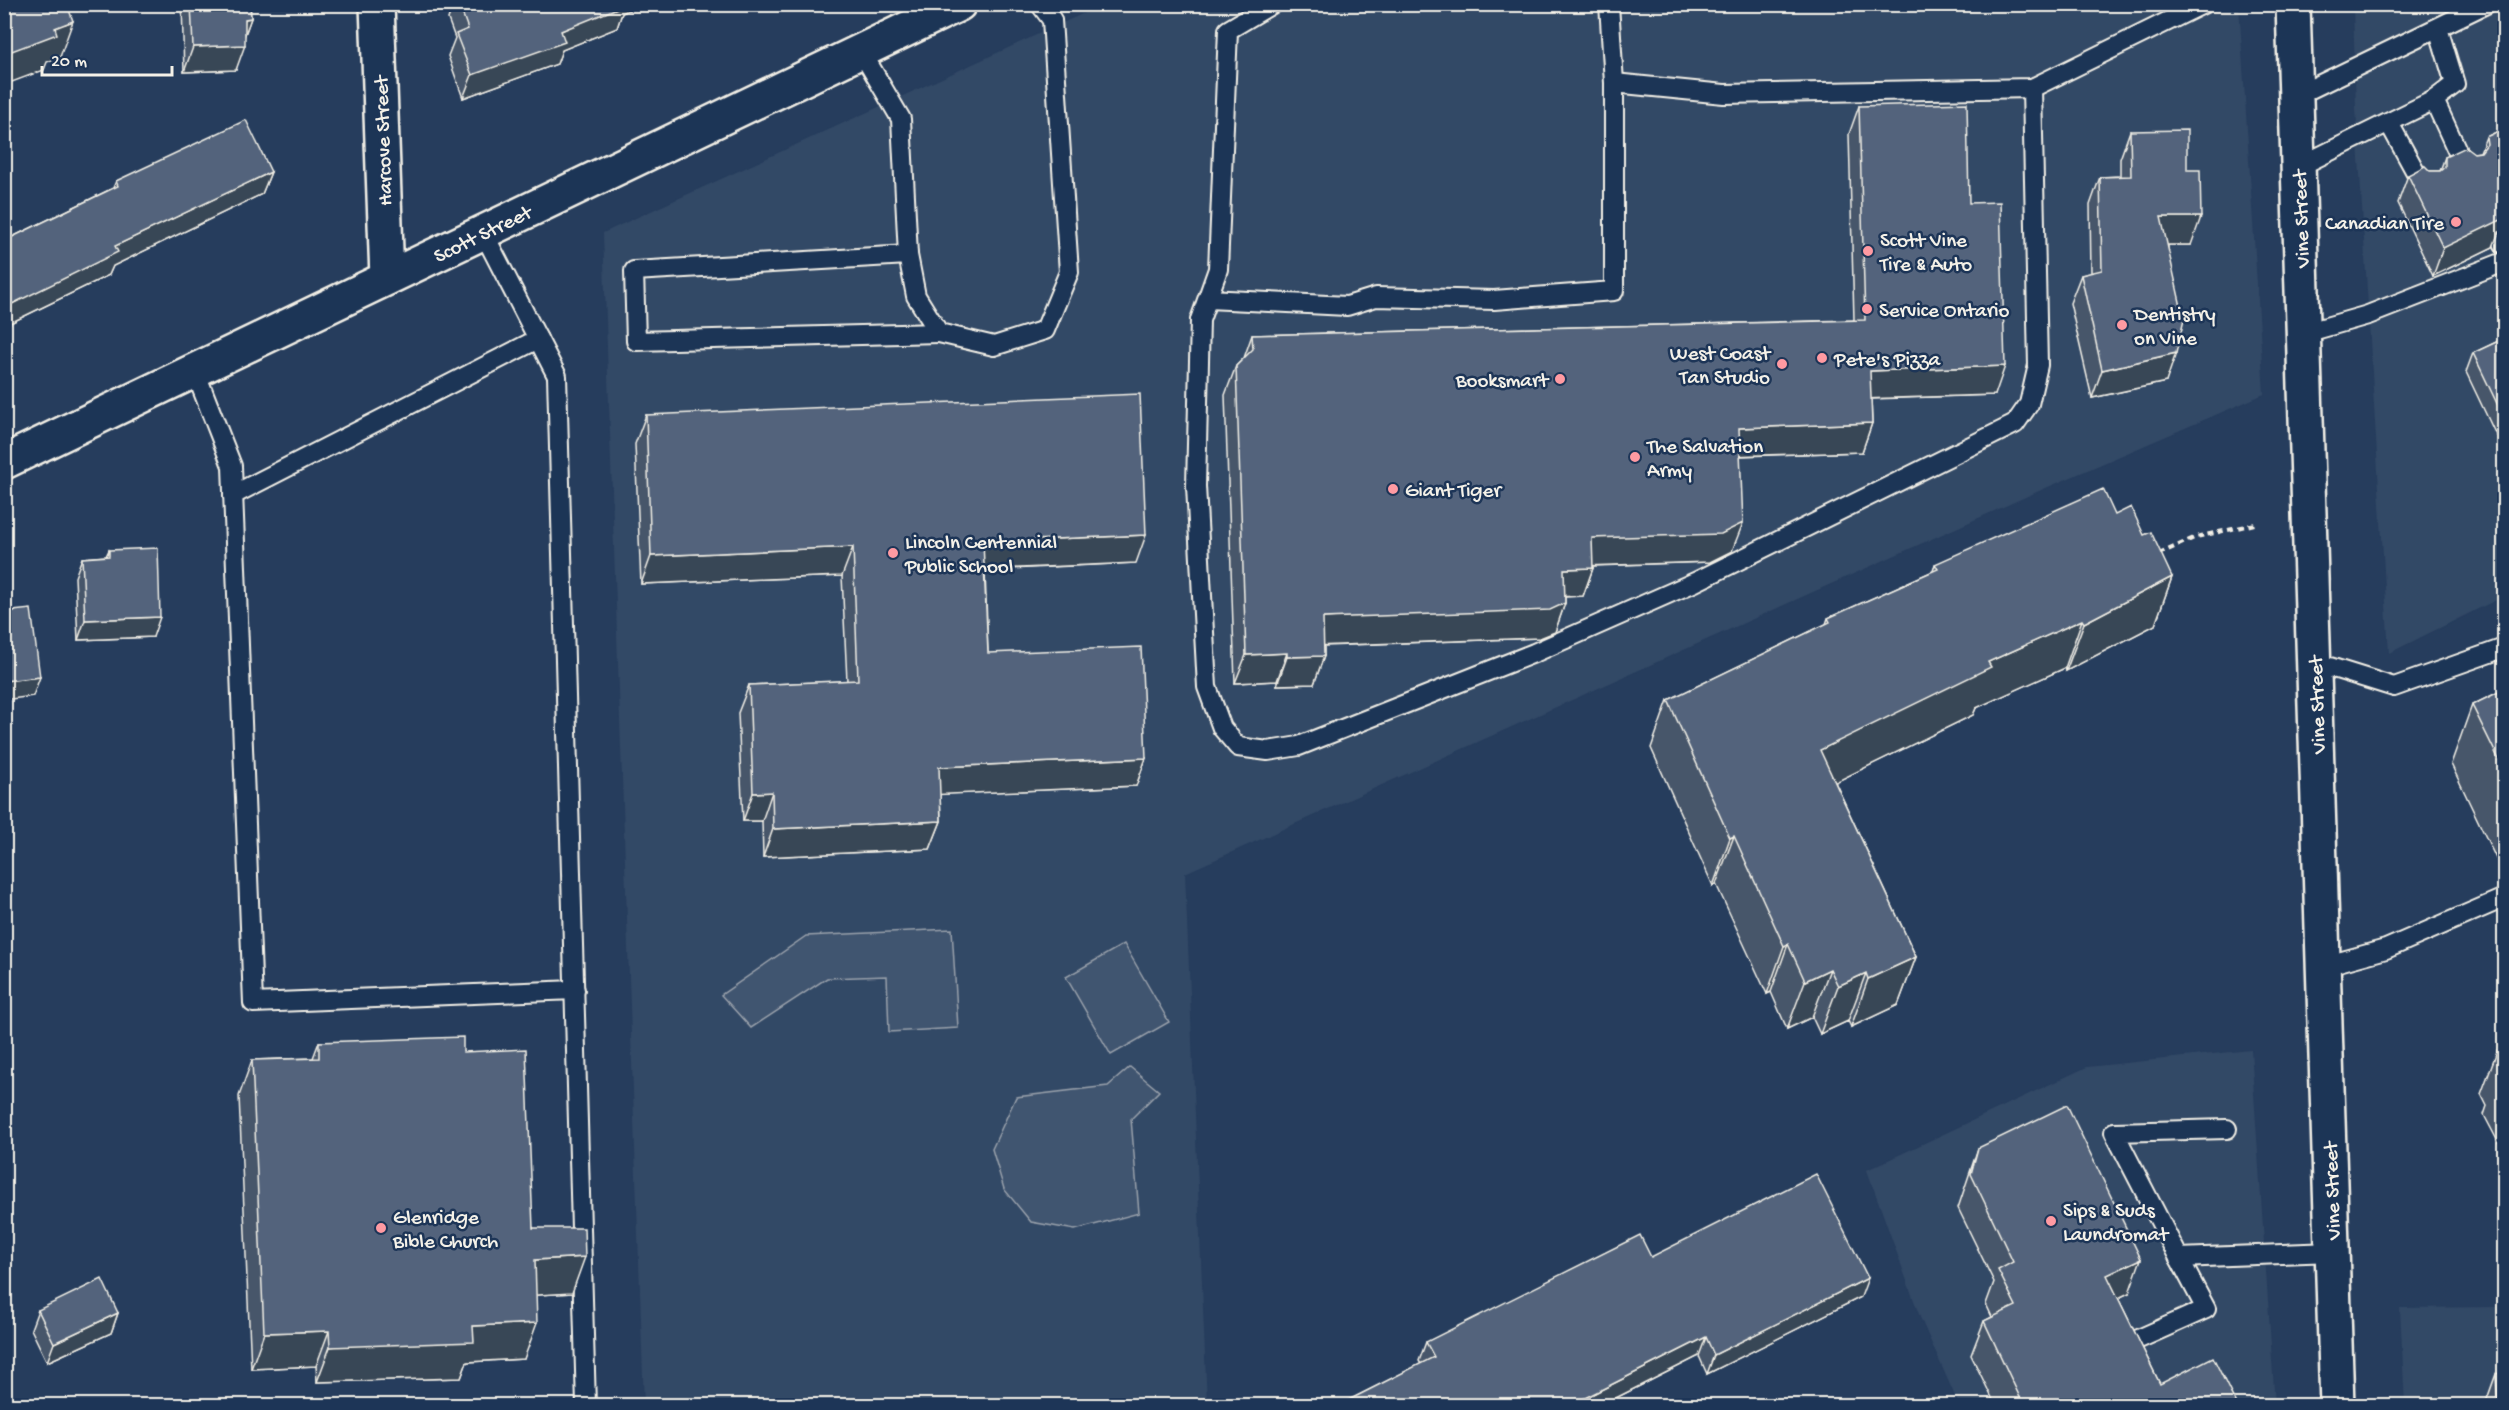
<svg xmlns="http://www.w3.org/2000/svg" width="2509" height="1410" font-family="'Gochi Hand',sans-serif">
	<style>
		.built { fill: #334966 }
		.green { fill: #40546f; stroke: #9aa2ac; stroke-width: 1.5 }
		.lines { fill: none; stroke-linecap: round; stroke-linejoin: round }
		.lane-casing { stroke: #f4f1e8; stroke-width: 22 }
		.street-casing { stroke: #f4f1e8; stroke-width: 38 }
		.secondary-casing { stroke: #f4f1e8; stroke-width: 38 }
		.path { stroke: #f4f1e8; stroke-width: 4; stroke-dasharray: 6 4.5; stroke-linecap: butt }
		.lane { stroke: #1d3557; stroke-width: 18 }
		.street { stroke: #1d3557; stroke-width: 33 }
		.secondary { stroke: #1d3557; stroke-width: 33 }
		.wall { fill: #47566a; stroke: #f4f1e8; stroke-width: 1.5 }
		.shaded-wall { fill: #394656; stroke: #f4f1e8; stroke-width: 1.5 }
		.building { fill: #52647b; stroke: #f4f1e8; stroke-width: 1.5 }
		.poi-dot { fill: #ff9aa2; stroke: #1d3557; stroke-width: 2 }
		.labels { text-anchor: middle; stroke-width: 5; stroke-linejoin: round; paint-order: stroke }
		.street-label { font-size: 21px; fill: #f4f1e8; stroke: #1d3557 }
		.poi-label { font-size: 21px; fill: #f4f1e8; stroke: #1d3557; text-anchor: start }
	</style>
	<rect width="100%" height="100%" fill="#263d5d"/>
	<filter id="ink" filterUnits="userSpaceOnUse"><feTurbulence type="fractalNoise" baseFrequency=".0167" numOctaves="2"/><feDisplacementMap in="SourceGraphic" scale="12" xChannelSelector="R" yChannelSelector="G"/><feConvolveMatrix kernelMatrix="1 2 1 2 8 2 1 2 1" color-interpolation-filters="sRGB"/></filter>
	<g filter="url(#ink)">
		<g class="built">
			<path d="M 1102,5 L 2239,5 L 2264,394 L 2041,490 L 1185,873 L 1207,1405 L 644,1405 L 603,233 Z"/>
			<path d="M 2353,5 L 2504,5 L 2504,596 L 2389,653 L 2356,108 Z"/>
			<path d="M 2251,1050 L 2275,1405 L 1959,1405 L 1920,1317 L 1867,1170 L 2087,1067 Z"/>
			<path d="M 2504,1307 L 2504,1405 L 2405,1405 L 2400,1308 Z"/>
		</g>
		<g class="green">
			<path d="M 952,929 L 958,1028 L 889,1032 L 887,976 L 827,978 L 751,1028 L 721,995 L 806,936 Z"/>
			<path d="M 1124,944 L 1169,1022 L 1111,1055 L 1066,977 Z"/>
			<path d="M 1130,1067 L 1159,1091 L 1131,1119 L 1139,1213 L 1075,1230 L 1031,1222 L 1004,1189 L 992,1149 L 1016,1097 L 1108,1086 Z"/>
		</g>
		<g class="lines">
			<defs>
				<g id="lane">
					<path d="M 1272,4 L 1228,30 L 1218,269 L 1200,320 L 1196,486 L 1207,687 L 1222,728 L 1238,747 L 1268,751 L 1299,746 L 1534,653 L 1695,582 L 2015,424 L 2029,404 L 2038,365 L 2032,88"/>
					<path d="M 861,51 L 901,119 L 908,255 L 916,296 L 939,333 L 994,346 L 1045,330 L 1069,272 L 1052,20 L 1040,4"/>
					<path d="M 1614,83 L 1724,94 L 2032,88 L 2203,4"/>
					<path d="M 2296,96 L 2486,4"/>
					<path d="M 2434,100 L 2466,170"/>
					<path d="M 2389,123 L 2425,189"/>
					<path d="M 2298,167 L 2434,100 L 2455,84 L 2438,28"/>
					<path d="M 483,232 L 557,376 L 586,1406"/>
					<path d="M 2503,242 L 2504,244"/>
					<path d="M 908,255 L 634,271 L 636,341 L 939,333"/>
					<path d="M 1208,299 L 1347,306 L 1376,297 L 1494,300 L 1614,291 L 1614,83 L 1609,4"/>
					<path d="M 2305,333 L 2368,315 L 2504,262"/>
					<path d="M 195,371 L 232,466 L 253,1003 L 575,990"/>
					<path d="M 233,495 L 538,339"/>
					<path d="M 2314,662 L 2394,687 L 2504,648"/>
					<path d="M 2324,966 L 2386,949 L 2504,898"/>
					<path d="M 2227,1129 L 2114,1132 L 2179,1258 L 2333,1252"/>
					<path d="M 2123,1346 L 2206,1309 L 2179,1258"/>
				</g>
				<path id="street" d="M 377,4 L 387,278"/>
				<g id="secondary">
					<path d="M 2293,4 L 2337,1406"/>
					<path d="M 4,462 L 959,4"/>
				</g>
			</defs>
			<use href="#lane" class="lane-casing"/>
			<use href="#street" class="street-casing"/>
			<use href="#secondary" class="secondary-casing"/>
			<path class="path" d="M 2159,554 L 2196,537 L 2255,524"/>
			<use href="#lane" class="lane"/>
			<use href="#street" class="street"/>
			<use href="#secondary" class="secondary"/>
		</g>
		<g class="wall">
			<path d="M 182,4 L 250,4 L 251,18 L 245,34 L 236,70 L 184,72 Z"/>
			<path d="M 453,4 L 642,4 L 622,13 L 617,28 L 562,50 L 557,64 L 463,98 L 448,56 L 455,38 L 448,19 Z"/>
			<path d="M 1859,106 L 1969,203 L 1995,395 L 1871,399 L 1872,423 L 1862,452 L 1740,456 L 1732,551 L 1710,562 L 1593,566 L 1593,568 L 1583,596 L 1565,597 L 1565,603 L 1555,632 L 1540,638 L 1324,646 L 1324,656 L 1314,684 L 1277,685 L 1277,681 L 1235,683 L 1225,395 L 1236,366 L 1244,358 L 1252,335 L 1854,320 L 1849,134 Z"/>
			<path d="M 2505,128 L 2505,232 L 2498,232 L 2493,247 L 2433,276 L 2398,203 L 2408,175 L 2430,171 L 2440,171 L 2445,157 L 2480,152 L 2486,137 Z"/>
			<path d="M 2130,131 L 2187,170 L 2191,245 L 2168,245 L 2166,382 L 2092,398 L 2070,303 L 2081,275 L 2091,273 L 2090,205 L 2100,177 L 2120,176 L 2120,159 Z"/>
			<path d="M 271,172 L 262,194 L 113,266 L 109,275 L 4,326 L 4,241 L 113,188 L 116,181 Z"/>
			<path d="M 2505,338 L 2505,431 L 2496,435 L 2466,372 L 2473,353 Z"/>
			<path d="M 646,415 L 1136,563 L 985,570 L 988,653 L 1146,758 L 1136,786 L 940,794 L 941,821 L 930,849 L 763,857 L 762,821 L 743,821 L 738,713 L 749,685 L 847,681 L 842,576 L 641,584 L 635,444 Z"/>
			<path d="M 2115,515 L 2144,535 L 2172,577 L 2155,625 L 2066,671 L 2065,668 L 1976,708 L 1973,715 L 1835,782 L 1916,957 L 1898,1005 L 1851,1027 L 1848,1021 L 1820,1034 L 1812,1017 L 1787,1029 L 1771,992 L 1767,994 L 1716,884 L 1713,886 L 1651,748 L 1668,700 L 1826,624 L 1828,618 L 1933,571 L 1935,564 Z"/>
			<path d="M 109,550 L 153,637 L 78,640 L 75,577 L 82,558 L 106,556 Z"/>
			<path d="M 2505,689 L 2505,867 L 2501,869 L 2451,764 L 2472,705 Z"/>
			<path d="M 2505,1034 L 2505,1155 L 2484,1115 L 2487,1106 L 2481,1094 L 2503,1035 Z"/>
			<path d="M 319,1042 L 463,1052 L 533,1228 L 572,1293 L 536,1295 L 524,1359 L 467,1362 L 461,1378 L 317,1382 L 316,1366 L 251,1369 L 239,1096 L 252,1060 L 313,1058 Z"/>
			<path d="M 1978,1148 L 2129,1293 L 2118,1298 L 2160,1384 L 2237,1406 L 1996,1406 L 1971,1355 L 1984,1321 L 1992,1317 L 1986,1304 L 1994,1282 L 1958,1208 Z"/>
			<path d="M 1861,1297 L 1707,1374 L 1699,1356 L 1600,1406 L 1337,1406 L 1421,1364 L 1419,1361 L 1426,1342 Z"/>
			<path d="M 38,1310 L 118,1313 L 111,1333 L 47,1362 L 31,1329 Z"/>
			<path d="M 2496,1374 L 2505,1406 L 2486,1406 L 2486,1402 Z"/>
		</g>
		<g class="shaded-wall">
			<path d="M 62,4 L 72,4 L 65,24 L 73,21 L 60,57 L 47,62 L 44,70 L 4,85 L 4,54 Z"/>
			<path d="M 617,4 L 642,4 L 622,13 L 617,28 L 562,50 L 557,64 L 463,98 L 472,75 L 561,31 Z"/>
			<path d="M 251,18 L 242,43 L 245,19 Z"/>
			<path d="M 245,45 L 236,70 L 184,72 L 193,47 Z"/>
			<path d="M 271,172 L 262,194 L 113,266 L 109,275 L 4,326 L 4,315 L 8,306 L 115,246 Z"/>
			<path d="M 2505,208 L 2505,232 L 2499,232 L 2493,247 L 2433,276 L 2443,248 Z"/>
			<path d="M 2161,217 L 2201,217 L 2191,245 L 2151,245 Z"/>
			<path d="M 2176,353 L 2166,382 L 2092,398 L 2102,370 Z"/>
			<path d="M 2005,366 L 1995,395 L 1860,399 L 1870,371 Z"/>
			<path d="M 2505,415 L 2505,431 L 2496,435 L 2503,416 Z"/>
			<path d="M 1872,423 L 1862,452 L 1729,456 L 1739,428 Z"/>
			<path d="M 1743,523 L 1732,551 L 1710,562 L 1582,566 L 1592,538 Z"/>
			<path d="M 1146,535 L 1136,563 L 973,570 L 983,542 Z"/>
			<path d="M 853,547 L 842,576 L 641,584 L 651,556 Z"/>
			<path d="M 1593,568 L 1583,596 L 1553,597 L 1564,569 Z"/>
			<path d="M 2172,577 L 2155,625 L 2066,671 L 2084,623 Z"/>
			<path d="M 1565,603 L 1555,632 L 1540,638 L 1313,646 L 1323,618 Z"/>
			<path d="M 160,617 L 153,637 L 78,640 L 85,620 Z"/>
			<path d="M 2082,620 L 2065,668 L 1976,708 L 1973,715 L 1803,798 L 1820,750 L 1988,662 Z"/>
			<path d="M 1287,653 L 1277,681 L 1235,683 L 1246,655 Z"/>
			<path d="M 1324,656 L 1314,684 L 1277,685 L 1287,657 Z"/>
			<path d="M 40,677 L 33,696 L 4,700 L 4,681 Z"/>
			<path d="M 1146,758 L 1136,786 L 928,795 L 939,767 Z"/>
			<path d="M 772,792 L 762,821 L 743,821 L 753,793 Z"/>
			<path d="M 941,821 L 930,849 L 763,857 L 773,829 Z"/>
			<path d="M 1734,836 L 1716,884 L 1713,886 L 1730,838 Z"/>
			<path d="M 2505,859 L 2505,867 L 2501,869 Z"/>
			<path d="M 1788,944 L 1771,992 L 1767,994 L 1784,946 Z"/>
			<path d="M 1916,957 L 1898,1005 L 1851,1027 L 1868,979 Z"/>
			<path d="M 1830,969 L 1812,1017 L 1787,1029 L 1805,981 Z"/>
			<path d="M 1866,973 L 1848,1021 L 1820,1034 L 1838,986 Z"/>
			<path d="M 585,1257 L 572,1293 L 522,1296 L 535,1260 Z"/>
			<path d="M 2141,1259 L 2129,1293 L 2095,1309 L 2107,1275 Z"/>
			<path d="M 1868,1278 L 1861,1297 L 1707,1374 L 1714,1355 Z"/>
			<path d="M 118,1313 L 111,1333 L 47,1362 L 54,1343 Z"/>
			<path d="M 537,1323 L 524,1359 L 467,1362 L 461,1378 L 317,1382 L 330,1347 L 473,1326 Z"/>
			<path d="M 329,1331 L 316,1366 L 251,1369 L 264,1333 Z"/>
			<path d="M 1706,1337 L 1699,1356 L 1600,1406 L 1569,1406 Z"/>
			<path d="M 2119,1400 L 2117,1406 L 2108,1406 Z"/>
		</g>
		<g class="building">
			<path d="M 4,4 L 67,4 L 73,21 L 55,28 L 57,34 L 4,54 Z"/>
			<path d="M 191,4 L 250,4 L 251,18 L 245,19 L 245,45 L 193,47 Z"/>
			<path d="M 459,4 L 625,4 L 625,5 L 561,31 L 565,42 L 472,75 L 456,34 L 468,29 Z"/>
			<path d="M 1967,103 L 1969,203 L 2000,202 L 2005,366 L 1870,371 L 1872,423 L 1739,428 L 1743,523 L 1721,534 L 1592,538 L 1593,568 L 1564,569 L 1565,603 L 1550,610 L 1323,618 L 1324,656 L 1287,657 L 1287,653 L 1246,655 L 1236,366 L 1253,349 L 1252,335 L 1865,320 L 1859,106 Z"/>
			<path d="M 246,120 L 271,172 L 115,246 L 118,252 L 8,306 L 4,299 L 4,241 L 118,186 L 116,181 Z"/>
			<path d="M 2505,128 L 2505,208 L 2503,209 L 2503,219 L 2443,248 L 2408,175 L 2425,166 L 2430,171 L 2440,171 L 2445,167 L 2445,157 L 2466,147 L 2474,153 L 2481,152 L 2487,144 L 2486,137 Z"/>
			<path d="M 2187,130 L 2187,170 L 2200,170 L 2201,217 L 2161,217 L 2184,320 L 2176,353 L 2102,370 L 2081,275 L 2102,270 L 2100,177 L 2131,176 L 2130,131 Z"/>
			<path d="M 2505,338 L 2505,415 L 2503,416 L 2473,353 Z"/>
			<path d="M 1140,394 L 1146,535 L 983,542 L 988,653 L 1141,647 L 1146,758 L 939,767 L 941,821 L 773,829 L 772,792 L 753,793 L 749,685 L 858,680 L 853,547 L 651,556 L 646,415 Z"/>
			<path d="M 2103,489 L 2115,515 L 2131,507 L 2144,535 L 2151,532 L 2172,577 L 2084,623 L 2082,620 L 1988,662 L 1991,667 L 1820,750 L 1916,957 L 1868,979 L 1866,973 L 1838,986 L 1830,969 L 1805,981 L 1788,944 L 1784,946 L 1734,836 L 1730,838 L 1668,700 L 1830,622 L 1828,618 L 1938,569 L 1935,564 Z"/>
			<path d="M 158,548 L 160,617 L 85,620 L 82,558 L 109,556 L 109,550 Z"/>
			<path d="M 31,609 L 40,677 L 4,681 L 4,612 Z"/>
			<path d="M 2505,689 L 2505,772 L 2472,705 Z"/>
			<path d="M 463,1037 L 463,1052 L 526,1049 L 533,1228 L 584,1228 L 585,1257 L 535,1260 L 537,1323 L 473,1326 L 474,1342 L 330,1347 L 329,1331 L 264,1333 L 252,1060 L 319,1058 L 319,1042 Z"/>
			<path d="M 2067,1105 L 2141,1259 L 2107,1275 L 2160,1384 L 2213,1357 L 2237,1406 L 2122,1406 L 2119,1400 L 2108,1406 L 2024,1406 L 1984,1321 L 2016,1306 L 1998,1270 L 2013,1262 L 1971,1174 L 1978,1148 Z"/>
			<path d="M 1816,1174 L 1868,1278 L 1714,1355 L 1706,1337 L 1569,1406 L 1337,1406 L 1434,1357 L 1426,1342 L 1640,1235 L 1651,1257 Z"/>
			<path d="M 102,1279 L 118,1313 L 54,1343 L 38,1310 Z"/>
			<path d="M 2505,1371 L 2505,1406 L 2498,1406 L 2496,1374 Z"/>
		</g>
	</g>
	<g class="poi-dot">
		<circle cx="2456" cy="222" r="6"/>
		<circle cx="1868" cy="251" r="6"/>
		<circle cx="1867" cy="309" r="6"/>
		<circle cx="2122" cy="325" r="6"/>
		<circle cx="1822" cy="358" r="6"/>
		<circle cx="1782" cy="364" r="6"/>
		<circle cx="1560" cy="379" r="6"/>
		<circle cx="1635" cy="457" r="6"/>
		<circle cx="1393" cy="489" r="6"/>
		<circle cx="893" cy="553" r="6"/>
		<circle cx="2051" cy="1221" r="6"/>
		<circle cx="381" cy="1228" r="6"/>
	</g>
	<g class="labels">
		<g class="street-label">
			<text transform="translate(382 141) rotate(-92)" y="7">Harcove Street</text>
			<text transform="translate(2300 219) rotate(-92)" y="7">Vine Street</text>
			<text transform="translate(482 233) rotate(-26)" y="7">Scott Street</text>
			<text transform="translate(2316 705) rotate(-92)" y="7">Vine Street</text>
			<text transform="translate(2331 1191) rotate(-92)" y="7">Vine Street</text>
		</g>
		<g class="poi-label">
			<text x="2444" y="229" text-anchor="end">Canadian Tire</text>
			<text x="1880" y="246">Scott Vine<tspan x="1880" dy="24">Tire &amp; Auto</tspan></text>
			<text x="1879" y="316">Service Ontario</text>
			<text x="2134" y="320">Dentistry<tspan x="2134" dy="24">on Vine</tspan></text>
			<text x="1770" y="359" text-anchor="end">West Coast<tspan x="1770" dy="24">Tan Studio</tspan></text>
			<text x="1834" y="365">Pete's Pizza</text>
			<text x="1548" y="386" text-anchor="end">Booksmart</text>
			<text x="1647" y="452">The Salvation<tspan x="1647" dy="24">Army</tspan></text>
			<text x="1405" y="496">Giant Tiger</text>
			<text x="905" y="548">Lincoln Centennial<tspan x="905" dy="24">Public School</tspan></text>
			<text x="2063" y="1216">Sips &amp; Suds<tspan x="2063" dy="24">Laundromat</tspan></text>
			<text x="393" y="1223">Glenridge<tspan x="393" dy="24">Bible Church</tspan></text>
		</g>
	</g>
	<rect width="2509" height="1410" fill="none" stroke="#1d3557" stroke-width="24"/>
	<rect x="12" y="12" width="2485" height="1386" fill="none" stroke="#f4f1e8" stroke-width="2" filter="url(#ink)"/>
	<path d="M42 66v9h130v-9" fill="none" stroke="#f4f1e8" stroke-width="3"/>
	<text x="51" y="66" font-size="18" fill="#f4f1e8" stroke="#1d3557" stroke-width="4.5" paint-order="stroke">20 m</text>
</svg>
